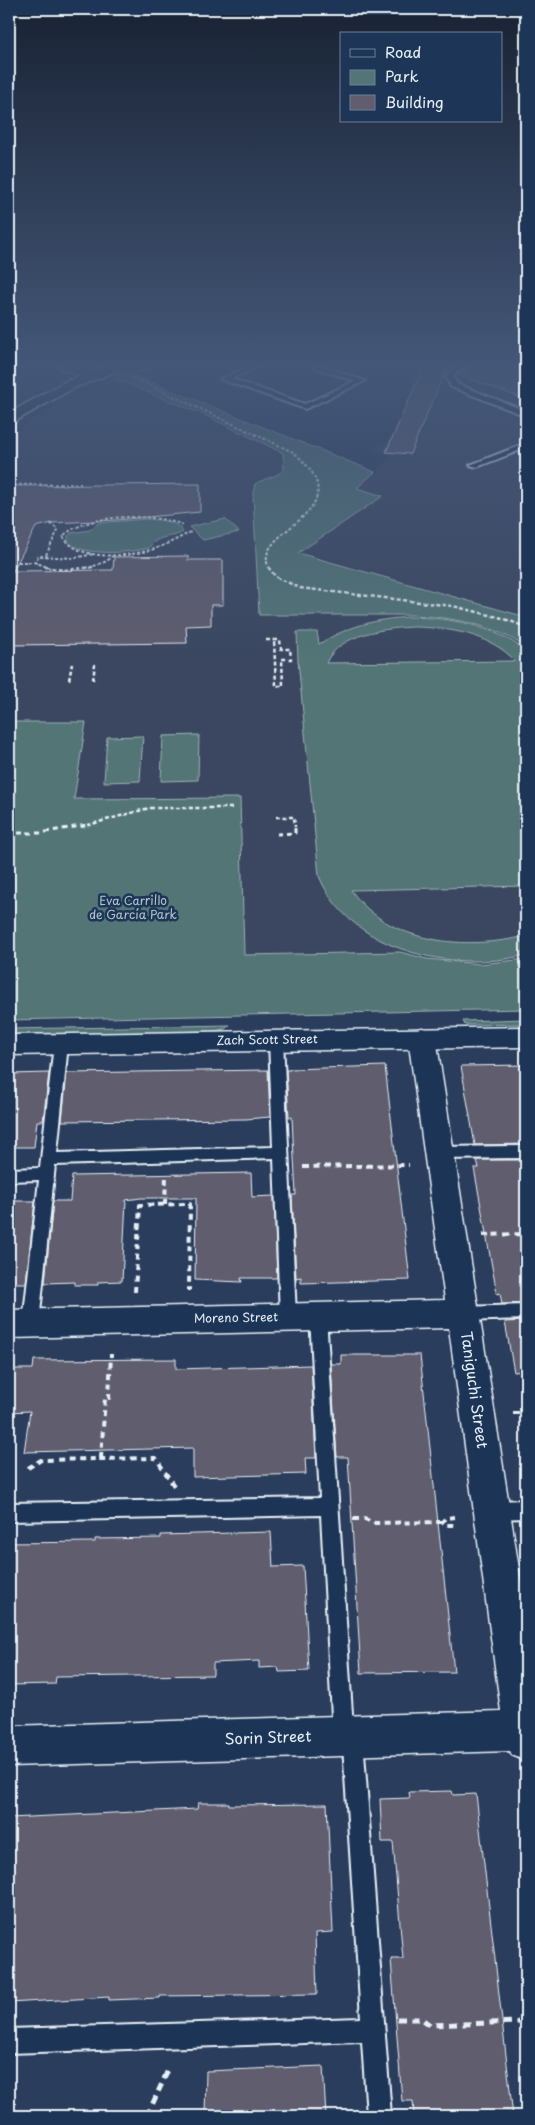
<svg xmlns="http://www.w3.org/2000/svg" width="535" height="2125" font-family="'Playpen Sans',sans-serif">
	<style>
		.built { fill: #3b4761 }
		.green { fill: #537576; stroke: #9eb3b7; fill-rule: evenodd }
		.building { fill: #615d6e; stroke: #e8f1f8 }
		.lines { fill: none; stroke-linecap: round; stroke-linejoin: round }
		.lane-casing { stroke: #e8f1f8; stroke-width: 4 }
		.street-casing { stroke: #e8f1f8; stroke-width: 3 }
		.secondary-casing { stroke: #e8f1f8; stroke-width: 3 }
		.path-far4 { stroke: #e8f1f8; stroke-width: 2; stroke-dasharray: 3 2; stroke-linecap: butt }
		.path-far3 { stroke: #e8f1f8; stroke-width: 2.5; stroke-dasharray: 4 2.5; stroke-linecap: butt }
		.path-far2 { stroke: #e8f1f8; stroke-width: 3; stroke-dasharray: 5 4; stroke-linecap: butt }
		.path-far1 { stroke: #e8f1f8; stroke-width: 4; stroke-dasharray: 6 4.5; stroke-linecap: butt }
		.path { stroke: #e8f1f8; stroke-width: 5; stroke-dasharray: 8 5.5; stroke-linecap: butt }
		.lane { fill: #1d3557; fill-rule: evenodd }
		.street { fill: #1d3557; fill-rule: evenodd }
		.secondary { fill: #1d3557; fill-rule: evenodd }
		.labels { text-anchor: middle; stroke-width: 5; stroke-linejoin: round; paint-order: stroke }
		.park-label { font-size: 12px; fill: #b4c6ca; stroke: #1d3557 }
		.street-label { font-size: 12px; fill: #e8f1f8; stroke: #1d3557 }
		.near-street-label { font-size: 15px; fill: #e8f1f8; stroke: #1d3557 }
	</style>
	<rect width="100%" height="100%" fill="#2b3d5c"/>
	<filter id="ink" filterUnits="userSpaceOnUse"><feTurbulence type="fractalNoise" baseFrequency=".02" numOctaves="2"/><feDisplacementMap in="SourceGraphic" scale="10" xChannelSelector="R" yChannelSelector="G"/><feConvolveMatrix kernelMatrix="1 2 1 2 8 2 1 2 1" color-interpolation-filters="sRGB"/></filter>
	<g filter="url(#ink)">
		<g class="built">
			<path d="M 427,366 L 526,366 L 526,617 L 297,553 L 383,496 L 356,488 L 393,456 L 370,448 L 391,439 L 418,368 Z"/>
			<path d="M 112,378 L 200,413 L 283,453 L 284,470 L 277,476 L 258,481 L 255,484 L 253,493 L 259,615 L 414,615 L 438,617 L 460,620 L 498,631 L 526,648 L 526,959 L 480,964 L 427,959 L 400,952 L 244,955 L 240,798 L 74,799 L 9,722 L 9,437 L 27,423 L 55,406 Z"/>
		</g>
		<g class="green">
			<path d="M 126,372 L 375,472 L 357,488 L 383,496 L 298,553 L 526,617 L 526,648 C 494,624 453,618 414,615 L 259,615 L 253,493 L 255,484 C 264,478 275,478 284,470 L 283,453 L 200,413 L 112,378 Z"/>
			<path d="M 147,519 C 159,520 176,520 183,532 C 172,539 157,534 149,548 C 131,553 80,557 68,541 L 68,536 L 71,533 L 90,530 L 98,523 Z"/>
			<path d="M 225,519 L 239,532 L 203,540 L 189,527 Z"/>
			<path d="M 410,617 C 451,618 493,625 526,651 L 526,886 L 351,890 C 389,945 467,950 526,936 L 526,955 C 453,973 350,952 319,876 L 298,661 L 297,632 L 317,632 L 319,644 C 348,626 376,619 410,617 ZM 415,627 C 449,628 491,634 515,661 L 326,663 C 339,633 387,628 415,627 Z"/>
			<path d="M 9,722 L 86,722 L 74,799 L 240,798 L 244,955 L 400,952 L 427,959 L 480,964 L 526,959 L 526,1009 L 9,1020 Z"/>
			<path d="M 199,735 L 198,780 L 161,781 L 163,736 Z"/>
			<path d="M 143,736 L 140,781 L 104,782 L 107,737 Z"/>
			<path d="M 526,1019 L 526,1024 L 465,1025 L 463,1021 Z"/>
			<path d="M 230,1025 L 225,1029 L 213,1031 L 9,1035 L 9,1029 Z"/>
		</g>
		<g class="building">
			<path d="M 424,366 L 457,366 L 449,370 L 446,369 L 410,454 L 386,452 Z"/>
			<path d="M 473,366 L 526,366 L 526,400 L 458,374 Z"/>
			<path d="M 200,484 L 200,512 L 117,520 L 52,523 L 36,527 L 13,571 L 113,570 L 114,557 L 188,556 L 188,560 L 223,560 L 223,605 L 211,605 L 211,625 L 186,626 L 187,643 L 9,645 L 9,486 Z"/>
			<path d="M 526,1065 L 526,1144 L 475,1145 L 461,1066 Z"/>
			<path d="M 385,1066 L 410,1280 L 301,1283 L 301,1277 L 296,1278 L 292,1195 L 296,1195 L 293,1139 L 292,1117 L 289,1117 L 286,1070 L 290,1070 L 290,1069 Z"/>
			<path d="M 268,1070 L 270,1117 L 246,1119 L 62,1121 L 67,1073 Z"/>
			<path d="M 49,1073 L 43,1121 L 37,1121 L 34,1147 L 9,1147 L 9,1074 Z"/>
			<path d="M 477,1160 L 526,1160 L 526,1303 L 502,1304 L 500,1293 L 497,1294 L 474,1168 L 479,1168 Z"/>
			<path d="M 251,1173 L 252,1197 L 274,1196 L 277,1278 L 241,1278 L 242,1282 L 195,1280 L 196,1198 L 141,1198 L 126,1200 L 122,1281 L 98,1282 L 98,1285 L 75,1285 L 75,1282 L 45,1283 L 53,1201 L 70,1201 L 72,1176 Z"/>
			<path d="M 9,1201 L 35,1201 L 26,1283 L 9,1283 Z"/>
			<path d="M 526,1321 L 526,1371 L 514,1372 L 505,1322 Z"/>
			<path d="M 341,1355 L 420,1355 L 454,1672 L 361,1673 L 348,1457 L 337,1457 L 331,1364 L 341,1364 Z"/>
			<path d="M 176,1359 L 176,1369 L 311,1365 L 316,1458 L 305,1458 L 306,1474 L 193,1477 L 193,1448 L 24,1452 L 30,1411 L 9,1412 L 9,1369 L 33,1369 L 34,1360 Z"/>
			<path d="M 271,1532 L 273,1567 L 303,1566 L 309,1671 L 279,1672 L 278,1667 L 259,1668 L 259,1661 L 213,1663 L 213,1675 L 56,1677 L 55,1684 L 9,1685 L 9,1543 L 95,1542 L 95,1539 L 161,1538 L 161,1535 Z"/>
			<path d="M 452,1791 L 453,1795 L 476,1794 L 513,2116 L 414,2116 L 413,2101 L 402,2101 L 391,1959 L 403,1959 L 393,1842 L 382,1842 L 380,1799 L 410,1798 L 409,1792 Z"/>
			<path d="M 198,1803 L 229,1803 L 229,1805 L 327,1804 L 333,1932 L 315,1933 L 317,1994 L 160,1996 L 160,1998 L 109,2000 L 109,1997 L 9,2003 L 9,1818 L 197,1809 Z"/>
			<path d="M 323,2066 L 326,2116 L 205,2116 L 206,2071 Z"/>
		</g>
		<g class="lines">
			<defs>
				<g id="lane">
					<path d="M 251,366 L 259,366 L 231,379 L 305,404 L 355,381 L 314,367 L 313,366 L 321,366 L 365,381 L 305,409 L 220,379 Z"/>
					<path d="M 462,366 L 471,366 L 457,371 L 454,377 L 457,384 L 526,411 L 526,416 L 451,387 L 446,377 L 452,369 Z"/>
					<path d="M 526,443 L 526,448 L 477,467 L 470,465 Z"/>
					<path d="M 276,1035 L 281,1037 L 283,1040 L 296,1316 L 294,1321 L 288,1323 L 282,1321 L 280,1316 L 274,1158 L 55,1165 L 39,1323 L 37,1328 L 31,1330 L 25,1328 L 23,1323 L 39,1180 L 9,1181 L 9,1169 L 40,1168 L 54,1044 L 56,1041 L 66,1041 L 68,1044 L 57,1153 L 273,1147 L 269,1040 L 271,1037 Z"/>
					<path d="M 526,1146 L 526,1158 L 439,1159 L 434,1157 L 432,1153 L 434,1149 L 439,1147 Z"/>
					<path d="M 526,1305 L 526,1319 L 463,1321 L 457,1319 L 455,1314 L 457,1309 L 463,1307 Z"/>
					<path d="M 318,1309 L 324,1311 L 326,1316 L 353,1729 L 360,1732 L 363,1739 L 391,2116 L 367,2116 L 362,2041 L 9,2053 L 9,2029 L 361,2018 L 343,1745 L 336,1742 L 333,1735 L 321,1515 L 9,1521 L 9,1503 L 320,1498 L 310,1316 L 312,1311 Z"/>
					<path d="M 526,1500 L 526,1518 L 492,1519 L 486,1516 L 483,1510 L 486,1504 L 492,1501 Z"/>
				</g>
				<g id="street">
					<path d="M 59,366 C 71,365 90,365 98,375 L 96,378 L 91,379 L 61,369 Z"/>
					<path d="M 422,1028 L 432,1031 L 436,1038 L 526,1614 L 526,1761 L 512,1755 L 510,1751 L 9,1766 L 9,1726 L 501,1711 L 449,1328 L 9,1338 L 9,1310 L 445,1300 L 408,1038 L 412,1031 Z"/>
				</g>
				<g id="secondary">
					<path d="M 106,366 L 124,366 L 122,369 L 74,388 L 14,422 L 9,423 L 9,413 L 64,382 Z"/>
					<path d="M 526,1027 L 526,1047 L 9,1055 L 9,1035 Z"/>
				</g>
			</defs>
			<use href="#lane" class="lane-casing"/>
			<use href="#street" class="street-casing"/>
			<use href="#secondary" class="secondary-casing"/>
			<g class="path-far4">
				<path d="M 137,373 L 156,366"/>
				<path d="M 132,377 L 293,452 C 367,514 249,528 269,568"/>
				<path d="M 9,485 L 81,484"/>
				<path d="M 183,525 C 152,513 89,513 63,536 C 77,561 123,557 147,551 C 163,547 177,539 191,532"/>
				<path d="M 46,555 L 58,530 L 50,523"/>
				<path d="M 18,562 L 34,562 L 39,556 L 74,558 L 94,554"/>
				<path d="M 34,562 L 50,568"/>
				<path d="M 89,568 L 107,561 L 115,554"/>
			</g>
			<g class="path-far3">
				<path d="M 45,567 L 64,570 L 93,567"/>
				<path d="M 268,567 L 276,577 L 300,588 L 453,606 L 502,618 L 526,627"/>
				<path d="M 266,640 L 274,640"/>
				<path d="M 274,640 L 280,640 L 281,649 L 290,649 L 291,659 L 282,659 L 283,686 L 276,686 Z"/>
				<path d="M 69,680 L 72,664"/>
				<path d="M 93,680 L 95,664"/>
				<path d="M 276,817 L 294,817 L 295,827"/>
				<path d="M 81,827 L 149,808 L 233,808"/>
			</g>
			<g class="path-far2">
				<path d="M 9,833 L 40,833 L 86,825"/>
				<path d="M 277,834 L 295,833 L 295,825"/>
			</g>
			<g class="path-far1">
				<path d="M 303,1167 L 409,1165"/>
				<path d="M 165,1205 L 166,1175"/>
				<path d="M 483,1235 L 526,1234"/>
				<path d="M 135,1292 L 140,1205 L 190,1204 L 189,1291"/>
				<path d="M 513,1413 L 526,1413"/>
				<path d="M 101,1458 L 105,1398 L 109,1398 L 111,1354"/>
				<path d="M 28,1468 L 41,1460 L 156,1458 L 174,1486"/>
				<path d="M 455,1517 L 446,1518 L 442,1522 L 446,1525 L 456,1525"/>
				<path d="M 353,1519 L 365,1519 L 374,1523 L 442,1522"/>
			</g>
			<g class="path">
				<path d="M 397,2019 L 422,2019 L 430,2025 L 521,2022"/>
				<path d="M 147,2116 L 169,2068"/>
			</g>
			<use href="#lane" class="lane"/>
			<use href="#street" class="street"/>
			<use href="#secondary" class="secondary"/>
		</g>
	</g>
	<linearGradient id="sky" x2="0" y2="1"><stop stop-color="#182233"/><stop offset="0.55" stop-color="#445778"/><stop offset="1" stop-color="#445778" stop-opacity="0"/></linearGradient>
	<rect width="535" height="663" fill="url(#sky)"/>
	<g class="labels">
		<g class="park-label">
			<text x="133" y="905">Eva Carrillo<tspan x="133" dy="14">de García Park</tspan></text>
		</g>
		<g class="street-label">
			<text transform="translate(267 1040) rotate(-1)" y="4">Zach Scott Street</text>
			<text transform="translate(236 1318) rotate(-1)" y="4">Moreno Street</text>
		</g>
		<g class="near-street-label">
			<text transform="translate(474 1390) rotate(82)" y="5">Taniguchi Street</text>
			<text transform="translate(268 1738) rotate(-2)" y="5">Sorin Street</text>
		</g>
	</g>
	<rect width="535" height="2125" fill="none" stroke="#1d3557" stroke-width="30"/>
	<rect x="15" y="15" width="505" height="2095" fill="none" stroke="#e8f1f8" stroke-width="2" filter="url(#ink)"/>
	<rect x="340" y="32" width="162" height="90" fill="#1d3557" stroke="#6e8097"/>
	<rect x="350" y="49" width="25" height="8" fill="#1d3557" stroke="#6e8097"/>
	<text x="385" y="58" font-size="15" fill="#e8f1f8">Road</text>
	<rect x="350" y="70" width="25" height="15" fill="#537576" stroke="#6e8097"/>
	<text x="385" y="82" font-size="15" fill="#e8f1f8">Park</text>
	<rect x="350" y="95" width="25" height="15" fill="#615d6e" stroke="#6e8097"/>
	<text x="385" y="108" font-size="15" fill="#e8f1f8">Building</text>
</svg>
